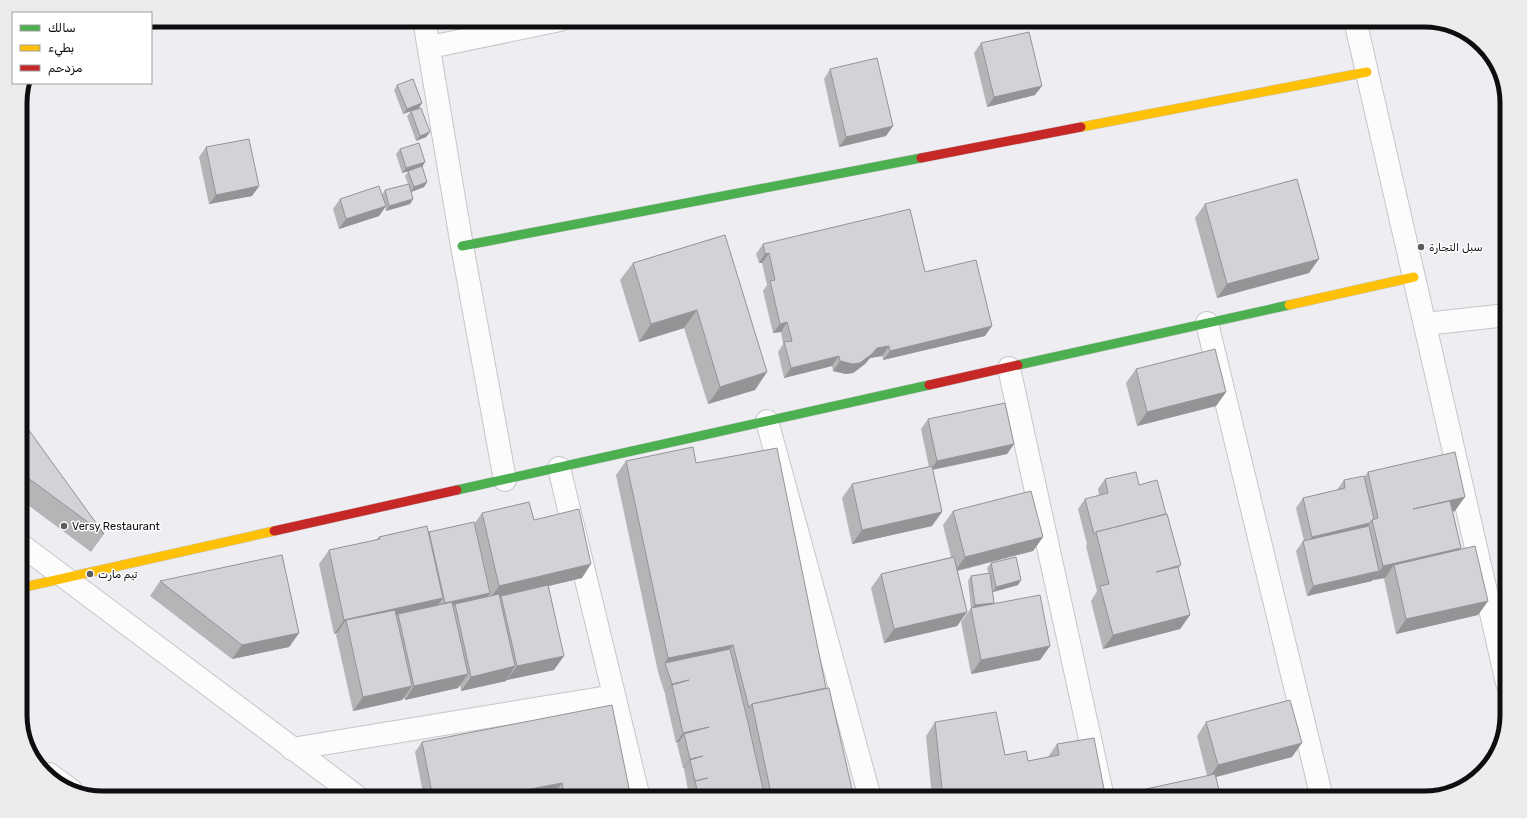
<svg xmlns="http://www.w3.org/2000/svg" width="1527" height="818" font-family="Rubik,'Noto Sans Arabic',sans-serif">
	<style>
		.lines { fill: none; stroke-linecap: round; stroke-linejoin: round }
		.street-casing { stroke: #c6c6c9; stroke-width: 24 }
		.fast-casing { stroke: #c6c6c9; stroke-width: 10 }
		.slow-casing { stroke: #c6c6c9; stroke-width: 10 }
		.jam-casing { stroke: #c6c6c9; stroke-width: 10 }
		.street { stroke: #fcfcfd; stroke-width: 22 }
		.fast { stroke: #4caf50; stroke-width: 9 }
		.slow { stroke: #ffc107; stroke-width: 9 }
		.jam { stroke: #c62828; stroke-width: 9 }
		.wall { fill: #b5b5b8 }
		.shaded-wall { fill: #949396 }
		.building { fill: #d3d2d6; stroke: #949396 }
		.poi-dot { fill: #5c5c5f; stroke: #fff; stroke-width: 1.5 }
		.labels { text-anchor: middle; stroke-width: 3; stroke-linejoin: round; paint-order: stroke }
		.poi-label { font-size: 11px; fill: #0e0e10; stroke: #fff; text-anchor: start }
		.rim { fill: none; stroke: #0e0e10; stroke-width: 5 }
	</style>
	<rect width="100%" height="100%" fill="#eeeef2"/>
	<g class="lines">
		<defs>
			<g id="street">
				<path d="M 424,20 L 462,246 L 505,480"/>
				<path d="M 1355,20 L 1507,683"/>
				<path d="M 430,47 L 560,20"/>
				<path d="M 1207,323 L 1322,798"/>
				<path d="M 1425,324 L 1507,315"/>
				<path d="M 1009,368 L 1103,798"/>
				<path d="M 767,421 L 870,798"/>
				<path d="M 559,468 L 639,798"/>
				<path d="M 20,544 L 359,798"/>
				<path d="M 292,749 L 614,696"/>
				<path d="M 49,774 L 71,790"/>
			</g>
			<g id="fast">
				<path d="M 151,25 L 176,20"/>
				<path d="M 462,246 L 921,158"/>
				<path d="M 1018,365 L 1289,305"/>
				<path d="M 457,490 L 929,385"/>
			</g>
			<g id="slow">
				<path d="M 1081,127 L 1367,72"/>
				<path d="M 1289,305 L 1414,277"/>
				<path d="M 20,588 L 274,531"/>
			</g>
			<g id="jam">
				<path d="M 921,158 L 1081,127"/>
				<path d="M 929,385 L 1018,365"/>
				<path d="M 274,531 L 457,490"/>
			</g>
		</defs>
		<use href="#street" class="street-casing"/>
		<use href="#fast" class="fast-casing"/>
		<use href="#slow" class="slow-casing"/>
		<use href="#jam" class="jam-casing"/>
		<use href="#street" class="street"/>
		<use href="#fast" class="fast"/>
		<use href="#slow" class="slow"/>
		<use href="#jam" class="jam"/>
	</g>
	<g class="wall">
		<path d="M 981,43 L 1035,95 L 987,107 L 974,53 Z"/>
		<path d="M 830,69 L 886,136 L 839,147 L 824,79 Z"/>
		<path d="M 397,85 L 419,108 L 403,114 L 394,90 Z"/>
		<path d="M 411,111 L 430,132 L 426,137 L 416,141 L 407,116 Z"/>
		<path d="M 206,147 L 259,186 L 252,196 L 209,204 L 199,157 Z"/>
		<path d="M 400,149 L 425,162 L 422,167 L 427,182 L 424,187 L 411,192 L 413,199 L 410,204 L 386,211 L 385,207 L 379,216 L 339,229 L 333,209 L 340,199 L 382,195 L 385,190 L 408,184 L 405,176 L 408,172 L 402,173 L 396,154 Z"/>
		<path d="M 1205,204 L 1309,273 L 1217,298 L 1195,218 Z"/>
		<path d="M 725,235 L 755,390 L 708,404 L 684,328 L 639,342 L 620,280 L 633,263 Z"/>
		<path d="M 763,244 L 925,272 L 985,336 L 883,360 L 882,356 L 870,358 L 865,364 L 853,373 L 846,374 L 833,371 L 832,366 L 784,378 L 778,352 L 783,344 L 781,332 L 773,333 L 763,291 L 767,285 L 762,263 L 759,263 L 756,254 Z"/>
		<path d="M 1136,369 L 1226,392 L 1216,406 L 1137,426 L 1126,383 Z"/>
		<path d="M 20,418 L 104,534 L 91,552 L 20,499 Z"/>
		<path d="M 928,419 L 1014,444 L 1007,454 L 933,470 L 932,526 L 852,544 L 842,498 L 852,484 L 929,467 L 921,429 Z"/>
		<path d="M 626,461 L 696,463 L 826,688 L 854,798 L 690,798 L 688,791 L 689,790 L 688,790 L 684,769 L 684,768 L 683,768 L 677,744 L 679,742 L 676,743 L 665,695 L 666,693 L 665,694 L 658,672 L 616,475 Z"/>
		<path d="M 1368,472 L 1455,511 L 1453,512 L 1461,548 L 1460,549 L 1488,601 L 1478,615 L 1396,634 L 1384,579 L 1385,578 L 1373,580 L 1373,579 L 1372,581 L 1307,596 L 1296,551 L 1303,541 L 1304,541 L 1296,508 L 1303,498 L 1337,490 L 1344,480 L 1364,477 Z"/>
		<path d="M 1105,479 L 1139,485 L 1166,514 L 1181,565 L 1178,569 L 1190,615 L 1180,629 L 1103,649 L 1091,601 L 1097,591 L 1086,546 L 1087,544 L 1078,509 L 1085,499 L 1099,495 L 1098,489 Z"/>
		<path d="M 953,511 L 1043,537 L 1033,551 L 958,571 L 967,612 L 957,626 L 884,643 L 871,588 L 881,574 L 951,557 L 943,525 Z"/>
		<path d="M 482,513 L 534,520 L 582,578 L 549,586 L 554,670 L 507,680 L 507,679 L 506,681 L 461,691 L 460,685 L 458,688 L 405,700 L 404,698 L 402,700 L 353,711 L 336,635 L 337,633 L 334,634 L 319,564 L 329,550 L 376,540 L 379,537 L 429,533 L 429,532 L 474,524 Z"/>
		<path d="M 991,563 L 1021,580 L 1018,585 L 993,592 L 992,589 L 993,604 L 1050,646 L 1040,660 L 971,674 L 961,622 L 971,608 L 968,581 L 971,576 L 989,574 L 987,568 Z"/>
		<path d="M 160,581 L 299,633 L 289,647 L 232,659 L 150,596 Z"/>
		<path d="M 935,722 L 1005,755 L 1028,761 L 1048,757 L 1057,744 L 1105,794 L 1102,798 L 932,798 L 926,736 Z"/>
		<path d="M 1206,722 L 1292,757 L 1216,777 L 1221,798 L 1140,798 L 1146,789 L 1207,776 L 1197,736 Z"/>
		<path d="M 422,742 L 631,798 L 556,798 L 555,793 L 527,798 L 424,798 L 415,752 Z"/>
	</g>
	<g class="shaded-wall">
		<path d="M 1042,86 L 1035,95 L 987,107 L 994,97 Z"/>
		<path d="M 422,103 L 419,108 L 403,114 L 407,109 Z"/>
		<path d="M 893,126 L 886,136 L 839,147 L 846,137 Z"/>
		<path d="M 430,132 L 426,137 L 416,141 L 420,136 Z"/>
		<path d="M 425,162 L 422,167 L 402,173 L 406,168 Z"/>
		<path d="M 427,182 L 424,187 L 411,192 L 414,187 Z"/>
		<path d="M 259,186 L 252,196 L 209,204 L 216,195 Z"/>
		<path d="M 413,199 L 410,204 L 386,211 L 389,206 Z"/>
		<path d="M 386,206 L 379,216 L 339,229 L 346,219 Z"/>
		<path d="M 769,253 L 762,263 L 759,263 L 765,254 Z"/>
		<path d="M 1319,259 L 1309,273 L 1217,298 L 1227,284 Z"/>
		<path d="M 697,310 L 684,328 L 639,342 L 651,324 Z"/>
		<path d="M 787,322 L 781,332 L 773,333 L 780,324 Z"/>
		<path d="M 992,326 L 985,336 L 883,360 L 890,351 Z"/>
		<path d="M 889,346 L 882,356 L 870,358 L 865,364 L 853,373 L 846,374 L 833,371 L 840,361 L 877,348 Z"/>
		<path d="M 839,356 L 832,366 L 784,378 L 791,368 Z"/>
		<path d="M 767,372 L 755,390 L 708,404 L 720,387 Z"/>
		<path d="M 1226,392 L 1216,406 L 1137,426 L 1147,412 Z"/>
		<path d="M 1014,444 L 1007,454 L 930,470 L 937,461 Z"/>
		<path d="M 1465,497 L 1455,511 L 1403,523 L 1413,509 Z"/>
		<path d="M 942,512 L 932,526 L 852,544 L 862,530 Z"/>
		<path d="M 1370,523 L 1363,533 L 1305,546 L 1312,537 Z"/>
		<path d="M 1043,537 L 1033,551 L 955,571 L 965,557 Z"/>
		<path d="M 1461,548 L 1452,562 L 1394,565 L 1385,578 L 1373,580 L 1383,566 Z"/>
		<path d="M 591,564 L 582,578 L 502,597 L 501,596 L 500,597 L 489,600 L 499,586 Z"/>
		<path d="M 1379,571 L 1372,581 L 1307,596 L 1313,586 Z"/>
		<path d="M 1021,580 L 1018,585 L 993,592 L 996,587 Z"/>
		<path d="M 490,593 L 483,603 L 455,604 L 451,610 L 438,613 L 445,603 Z"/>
		<path d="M 443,598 L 433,612 L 398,614 L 394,621 L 346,620 L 337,633 L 334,634 L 344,620 Z"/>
		<path d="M 1488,601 L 1478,615 L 1396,634 L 1406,619 Z"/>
		<path d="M 994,603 L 990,608 L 971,610 L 975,605 Z"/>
		<path d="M 967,612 L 957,626 L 884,643 L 894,629 Z"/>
		<path d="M 1190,615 L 1180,629 L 1103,649 L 1113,635 Z"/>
		<path d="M 299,633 L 289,647 L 232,659 L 242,645 Z"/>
		<path d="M 733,645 L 723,659 L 665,663 L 668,658 Z"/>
		<path d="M 1050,646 L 1040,660 L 971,674 L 981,660 Z"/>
		<path d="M 564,656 L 554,670 L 507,680 L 517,666 Z"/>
		<path d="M 515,666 L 506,681 L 461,691 L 471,677 Z"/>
		<path d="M 468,674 L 458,688 L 405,700 L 414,686 Z"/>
		<path d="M 689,680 L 672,685 L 666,693 L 665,694 L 672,684 Z"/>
		<path d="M 412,686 L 402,700 L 353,711 L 363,697 Z"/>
		<path d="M 709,727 L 684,734 L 679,742 L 676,743 L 683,733 Z"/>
		<path d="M 1302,743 L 1292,757 L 1208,779 L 1218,765 Z"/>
		<path d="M 703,756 L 690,760 L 684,768 L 683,768 L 690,759 Z"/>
		<path d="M 562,783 L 555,793 L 527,798 L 484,798 Z"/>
		<path d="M 1105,794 L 1102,798 L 1081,798 Z"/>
	</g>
	<g class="building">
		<path d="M 1029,32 L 1042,86 L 994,97 L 981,43 Z"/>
		<path d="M 877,58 L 893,126 L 846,137 L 830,69 Z"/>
		<path d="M 413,79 L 422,103 L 407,109 L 397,85 Z"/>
		<path d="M 421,108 L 430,132 L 420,136 L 411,111 Z"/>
		<path d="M 249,139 L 259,186 L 216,195 L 206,147 Z"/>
		<path d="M 419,143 L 425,162 L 406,168 L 400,149 Z"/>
		<path d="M 422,166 L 427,182 L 414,187 L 408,171 Z"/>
		<path d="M 1297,179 L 1319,259 L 1227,284 L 1205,204 Z"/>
		<path d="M 409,184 L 413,199 L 389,206 L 385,190 Z"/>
		<path d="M 379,186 L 386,206 L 346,219 L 340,199 Z"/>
		<path d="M 910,209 L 925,272 L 976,260 L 992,326 L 890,351 L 889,346 L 877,348 L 872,354 L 860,363 L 853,364 L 840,361 L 839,356 L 791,368 L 784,342 L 792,341 L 787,322 L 780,324 L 770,281 L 775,280 L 769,253 L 765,254 L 763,244 Z"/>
		<path d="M 725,235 L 767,372 L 720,387 L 697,310 L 651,324 L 633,263 Z"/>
		<path d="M 1215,349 L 1226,392 L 1147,412 L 1136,369 Z"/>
		<path d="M 1005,403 L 1014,444 L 937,461 L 928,419 Z"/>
		<path d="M 20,418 L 104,534 L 20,472 Z"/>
		<path d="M 693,447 L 696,463 L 777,448 L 826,688 L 752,704 L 749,708 L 733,645 L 668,658 L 626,461 Z"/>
		<path d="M 1455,452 L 1465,497 L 1413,509 L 1450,501 L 1461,548 L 1383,566 L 1372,520 L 1378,518 L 1368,472 Z"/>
		<path d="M 932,466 L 942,512 L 862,530 L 852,484 Z"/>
		<path d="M 1136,472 L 1139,485 L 1157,480 L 1166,514 L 1096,532 L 1094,534 L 1085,499 L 1108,493 L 1105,479 Z"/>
		<path d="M 1364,476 L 1374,519 L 1372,520 L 1370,523 L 1312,537 L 1303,498 L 1345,488 L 1344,480 Z"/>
		<path d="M 1031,491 L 1043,537 L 965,557 L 953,511 Z"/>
		<path d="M 529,502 L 534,520 L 579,509 L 591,564 L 499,586 L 482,513 Z"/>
		<path d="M 1167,514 L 1181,565 L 1156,572 L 1178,567 L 1190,615 L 1113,635 L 1100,586 L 1109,584 L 1096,532 Z"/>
		<path d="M 474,522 L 490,593 L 445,603 L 429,532 Z"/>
		<path d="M 427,526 L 443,598 L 344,620 L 329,550 L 380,539 L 379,537 Z"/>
		<path d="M 1369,526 L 1379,571 L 1313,586 L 1303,541 Z"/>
		<path d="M 1475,546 L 1488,601 L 1406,619 L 1394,565 Z"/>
		<path d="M 282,555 L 299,633 L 242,645 L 160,581 Z"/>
		<path d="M 954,557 L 967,612 L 894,629 L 881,574 Z"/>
		<path d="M 1016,557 L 1021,580 L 996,587 L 991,563 Z"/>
		<path d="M 990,573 L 994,603 L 975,605 L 971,576 Z"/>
		<path d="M 548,585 L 564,656 L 517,666 L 501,596 Z"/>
		<path d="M 499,594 L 515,666 L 471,677 L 455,604 Z"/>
		<path d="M 1040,595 L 1050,646 L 981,660 L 971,608 Z"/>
		<path d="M 452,602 L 468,674 L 414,686 L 398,614 Z"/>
		<path d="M 395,610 L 412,686 L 363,697 L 346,620 Z"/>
		<path d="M 730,649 L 747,718 L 765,798 L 699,798 L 695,781 L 708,778 L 695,781 L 690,760 L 703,756 L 690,759 L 684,734 L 709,727 L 683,733 L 672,685 L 689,680 L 672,684 L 665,663 Z"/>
		<path d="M 829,688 L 854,798 L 772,798 L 752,704 Z"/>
		<path d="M 1290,700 L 1302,743 L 1218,765 L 1206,722 Z"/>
		<path d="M 612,705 L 631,798 L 565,798 L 562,783 L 484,798 L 433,798 L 422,742 Z"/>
		<path d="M 996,712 L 1005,755 L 1026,751 L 1028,761 L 1059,755 L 1057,744 L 1094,738 L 1105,794 L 1081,798 L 943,798 L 935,722 Z"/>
		<path d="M 1215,774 L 1221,798 L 1148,798 L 1146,789 Z"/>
	</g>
	<g class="poi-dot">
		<circle cx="1421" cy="247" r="4"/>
		<circle cx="64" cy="526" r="4"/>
		<circle cx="90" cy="574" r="4"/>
	</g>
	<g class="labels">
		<g class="poi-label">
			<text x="1429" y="251">سبل التجارة</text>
			<text x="72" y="530">Versy Restaurant</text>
			<text x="98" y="578">تيم مارت</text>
		</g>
	</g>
	<path d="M0 0H1527V818H0ZM103 27H1424A76 76 0 0 1 1500 103V715A76 76 0 0 1 1424 791H103A76 76 0 0 1 27 715V103A76 76 0 0 1 103 27Z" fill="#ececec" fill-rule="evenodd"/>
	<path class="rim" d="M103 27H1424A76 76 0 0 1 1500 103V715A76 76 0 0 1 1424 791H103A76 76 0 0 1 27 715V103A76 76 0 0 1 103 27Z"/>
	<rect x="12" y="12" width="140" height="72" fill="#ffffff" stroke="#9f9f9f"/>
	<rect x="20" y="25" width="20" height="6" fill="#4caf50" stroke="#9f9f9f"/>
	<text x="48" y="32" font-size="12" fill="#0e0e10">سالك</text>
	<rect x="20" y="45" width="20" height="6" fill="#ffc107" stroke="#9f9f9f"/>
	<text x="48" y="52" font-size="12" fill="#0e0e10">بطيء</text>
	<rect x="20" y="65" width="20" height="6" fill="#c62828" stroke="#9f9f9f"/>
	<text x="48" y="72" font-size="12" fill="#0e0e10">مزدحم</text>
</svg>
